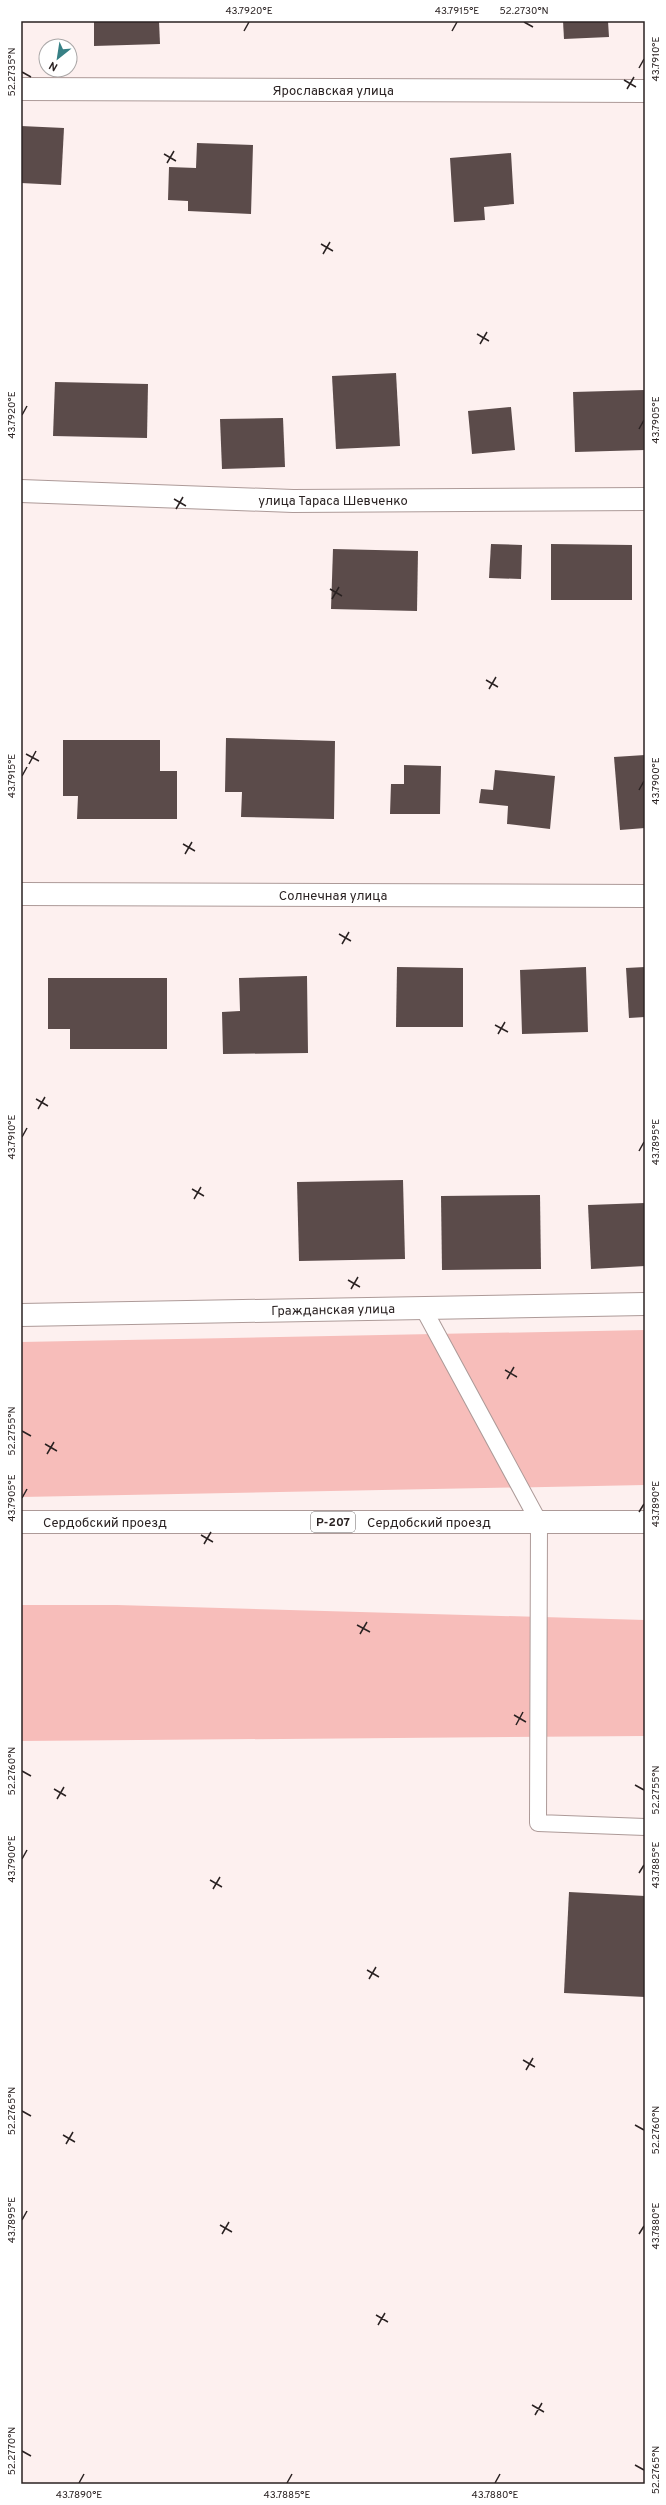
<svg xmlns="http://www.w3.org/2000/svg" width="666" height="2505" font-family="Overpass,sans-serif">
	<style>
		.green { fill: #f7bdba }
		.building { fill: #5b4b4a }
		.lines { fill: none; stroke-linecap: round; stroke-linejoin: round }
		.lane-casing { stroke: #ad9a98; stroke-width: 18 }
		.street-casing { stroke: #ad9a98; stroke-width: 24 }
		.primary-casing { stroke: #ad9a98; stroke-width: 24 }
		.lane { stroke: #fff; stroke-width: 16 }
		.street { stroke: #fff; stroke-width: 22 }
		.primary { stroke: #fff; stroke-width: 22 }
		.ticks { fill: none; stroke: #2a2222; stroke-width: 1.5 }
		.labels { text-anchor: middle; stroke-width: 4; stroke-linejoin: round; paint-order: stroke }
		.shield { fill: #fff; stroke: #6a6464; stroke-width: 1 }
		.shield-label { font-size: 12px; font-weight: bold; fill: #2a2222 }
		.street-label { font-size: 13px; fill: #2a2222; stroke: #fff }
		.neatline { fill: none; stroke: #2a2222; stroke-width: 1.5 }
		.ticks-label { font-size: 10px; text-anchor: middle; fill: #2a2222 }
	</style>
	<rect width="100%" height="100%" fill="#fdf0ef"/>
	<g class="green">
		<path d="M 645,1330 L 645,1485 L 21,1497 L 21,1342 Z"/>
		<path d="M 21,1605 L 117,1605 L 645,1620 L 645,1736 L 21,1741 Z"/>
	</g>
	<g class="building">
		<path d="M 94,21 L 159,21 L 160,44 L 94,46 Z"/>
		<path d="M 563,21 L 608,21 L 609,37 L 564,39 Z"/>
		<path d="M 21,126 L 64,128 L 61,185 L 21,183 Z"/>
		<path d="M 197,143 L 253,145 L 251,214 L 188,211 L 188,201 L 168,200 L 169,167 L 196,168 Z"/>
		<path d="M 511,153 L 514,204 L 484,207 L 485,220 L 454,222 L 450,158 Z"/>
		<path d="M 396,373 L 400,446 L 336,449 L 332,376 Z"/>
		<path d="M 55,382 L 148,384 L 147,438 L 53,436 Z"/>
		<path d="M 645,390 L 645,450 L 575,452 L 573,392 Z"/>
		<path d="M 511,407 L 515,450 L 472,454 L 468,411 Z"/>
		<path d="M 283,418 L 285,467 L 222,469 L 220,419 Z"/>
		<path d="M 491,544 L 522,545 L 521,579 L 489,578 Z"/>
		<path d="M 551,544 L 632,545 L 632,600 L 551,600 Z"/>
		<path d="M 333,549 L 418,551 L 417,611 L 331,609 Z"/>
		<path d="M 226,738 L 335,741 L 334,819 L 241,817 L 242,792 L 225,792 Z"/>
		<path d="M 63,740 L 160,740 L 160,771 L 177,771 L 177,819 L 77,819 L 78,796 L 63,796 Z"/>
		<path d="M 645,755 L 645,828 L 620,830 L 614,757 Z"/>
		<path d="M 404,765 L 441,766 L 440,814 L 390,814 L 391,784 L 404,784 Z"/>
		<path d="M 495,770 L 555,776 L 550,829 L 507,824 L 508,806 L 479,803 L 481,789 L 493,790 Z"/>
		<path d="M 397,967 L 463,968 L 463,1027 L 396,1027 Z"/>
		<path d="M 586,967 L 588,1032 L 522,1034 L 520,970 Z"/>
		<path d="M 645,967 L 645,1017 L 629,1018 L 626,968 Z"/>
		<path d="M 307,976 L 308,1053 L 223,1054 L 222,1012 L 240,1011 L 239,978 Z"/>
		<path d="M 48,978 L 167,978 L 167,1049 L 70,1049 L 70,1029 L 48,1029 Z"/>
		<path d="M 403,1180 L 405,1259 L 299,1261 L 297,1182 Z"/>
		<path d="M 540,1195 L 541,1269 L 442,1270 L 441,1196 Z"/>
		<path d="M 645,1203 L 645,1266 L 591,1269 L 588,1205 Z"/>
		<path d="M 569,1892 L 645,1896 L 645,1997 L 564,1993 Z"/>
	</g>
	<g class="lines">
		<defs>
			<path id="lane" d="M 423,1308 L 539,1522 L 538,1823 L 645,1827"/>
			<g id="street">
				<path d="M 21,89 L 645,91"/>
				<path d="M 21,491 L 293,501 L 645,499"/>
				<path d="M 21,894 L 645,896"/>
				<path d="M 21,1315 L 645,1304"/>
			</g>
			<path id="primary" d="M 21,1522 L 645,1522"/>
		</defs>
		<use href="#lane" class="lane-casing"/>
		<use href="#street" class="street-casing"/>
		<use href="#primary" class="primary-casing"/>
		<use href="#lane" class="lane"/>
		<use href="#street" class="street"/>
		<use href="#primary" class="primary"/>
	</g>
	<path class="ticks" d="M 524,22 L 533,27M 244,31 L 249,22M 452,31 L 457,22M 639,68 L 644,59M 22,72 L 31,77M 624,80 L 636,87M 627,89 L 634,77M 164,154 L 176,161M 167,163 L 174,151M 321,244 L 333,251M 323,254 L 330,242M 477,334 L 489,341M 480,344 L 487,332M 22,415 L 27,406M 639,429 L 644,420M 174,499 L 186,506M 176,509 L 183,497M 330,589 L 342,596M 332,599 L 339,587M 486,680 L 498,687M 489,689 L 496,677M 26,754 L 39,761M 29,764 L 36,751M 22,776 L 27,767M 639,790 L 644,781M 183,844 L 195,851M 185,854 L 192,842M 339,934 L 351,941M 342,944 L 349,932M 495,1025 L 508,1032M 498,1034 L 505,1022M 36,1099 L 48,1106M 38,1109 L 45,1097M 22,1137 L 27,1128M 639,1151 L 644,1142M 192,1189 L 204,1196M 194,1199 L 201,1187M 348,1280 L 360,1287M 351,1289 L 358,1277M 505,1370 L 517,1377M 507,1379 L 514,1367M 22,1431 L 31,1436M 45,1444 L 57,1451M 47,1454 L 54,1442M 22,1498 L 27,1489M 639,1512 L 644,1504M 201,1535 L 213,1542M 204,1544 L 211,1532M 357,1625 L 370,1632M 360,1634 L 367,1622M 514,1715 L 526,1722M 516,1725 L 523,1712M 22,1771 L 31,1776M 635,1785 L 644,1790M 54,1789 L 66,1796M 57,1799 L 64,1787M 22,1859 L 27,1850M 639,1873 L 644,1865M 210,1880 L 222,1887M 213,1889 L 220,1877M 367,1970 L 379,1977M 369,1979 L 376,1967M 523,2060 L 535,2067M 526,2070 L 533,2058M 22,2111 L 31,2116M 635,2125 L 644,2130M 63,2135 L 75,2142M 66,2144 L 73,2132M 22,2220 L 27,2211M 220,2225 L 232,2232M 222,2234 L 229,2222M 639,2234 L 644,2226M 376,2315 L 388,2322M 378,2325 L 385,2313M 532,2405 L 544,2412M 535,2415 L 542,2403M 22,2451 L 31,2456M 635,2465 L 644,2470M 79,2483 L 84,2474M 287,2483 L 292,2474M 495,2483 L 500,2474"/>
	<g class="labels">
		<rect class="shield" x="311" y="1512" width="44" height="20" rx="3"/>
		<g class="shield-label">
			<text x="333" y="1526">Р-207</text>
		</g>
		<g class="street-label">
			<text x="333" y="95">Ярославская улица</text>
			<text x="333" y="505">улица Тараса Шевченко</text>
			<text x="333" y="900">Солнечная улица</text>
			<text transform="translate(333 1309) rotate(-1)" y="5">Гражданская улица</text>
			<text x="105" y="1527">Сердобский проезд</text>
			<text x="429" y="1527">Сердобский проезд</text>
		</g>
	</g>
	<rect width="666" height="2505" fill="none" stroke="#ffffff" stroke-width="44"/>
	<g transform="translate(58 58) rotate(210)"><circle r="19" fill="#ffffff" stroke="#aaa7a7"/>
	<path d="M0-3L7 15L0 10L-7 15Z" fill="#378085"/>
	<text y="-6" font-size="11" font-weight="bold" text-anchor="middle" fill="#2a2222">N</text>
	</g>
	<rect x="22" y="22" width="622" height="2461" class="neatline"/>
	<g class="ticks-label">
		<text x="249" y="14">43.7920°E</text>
		<text x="457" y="14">43.7915°E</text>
		<text x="524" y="14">52.2730°N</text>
		<text transform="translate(655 59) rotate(-90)" y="4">43.7910°E</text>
		<text transform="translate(11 72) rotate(-90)" y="4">52.2735°N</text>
		<text transform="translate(11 415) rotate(-90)" y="4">43.7920°E</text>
		<text transform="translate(655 420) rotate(-90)" y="4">43.7905°E</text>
		<text transform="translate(11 776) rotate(-90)" y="4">43.7915°E</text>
		<text transform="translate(655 781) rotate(-90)" y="4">43.7900°E</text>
		<text transform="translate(11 1137) rotate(-90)" y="4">43.7910°E</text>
		<text transform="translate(655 1142) rotate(-90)" y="4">43.7895°E</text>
		<text transform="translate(11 1431) rotate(-90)" y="4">52.2755°N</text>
		<text transform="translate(11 1498) rotate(-90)" y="4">43.7905°E</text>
		<text transform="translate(655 1504) rotate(-90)" y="4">43.7890°E</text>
		<text transform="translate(11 1771) rotate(-90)" y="4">52.2760°N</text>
		<text transform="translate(655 1790) rotate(-90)" y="4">52.2755°N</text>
		<text transform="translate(11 1859) rotate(-90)" y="4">43.7900°E</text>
		<text transform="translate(655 1865) rotate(-90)" y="4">43.7885°E</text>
		<text transform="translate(11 2111) rotate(-90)" y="4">52.2765°N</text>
		<text transform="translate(655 2130) rotate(-90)" y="4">52.2760°N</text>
		<text transform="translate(11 2220) rotate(-90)" y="4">43.7895°E</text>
		<text transform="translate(655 2226) rotate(-90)" y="4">43.7880°E</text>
		<text transform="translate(11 2451) rotate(-90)" y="4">52.2770°N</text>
		<text transform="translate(655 2470) rotate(-90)" y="4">52.2765°N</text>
		<text x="79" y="2498">43.7890°E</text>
		<text x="287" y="2498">43.7885°E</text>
		<text x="495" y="2498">43.7880°E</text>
	</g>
</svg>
